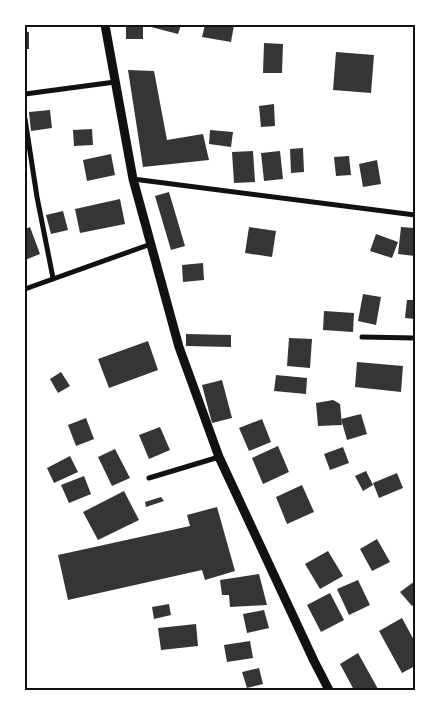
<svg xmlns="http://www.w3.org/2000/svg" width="440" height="715" font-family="Karla,sans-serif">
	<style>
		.building { fill: #353535 }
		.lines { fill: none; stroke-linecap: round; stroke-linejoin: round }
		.minor { stroke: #111; stroke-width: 5 }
		.secondary { stroke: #111; stroke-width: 9 }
		.neatline { fill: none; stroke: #111; stroke-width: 2 }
	</style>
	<rect width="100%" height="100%" fill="#fff"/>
	<g class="building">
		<rect x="126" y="25" width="17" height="14"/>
		<path d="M 152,25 L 181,25 L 178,34 L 151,27 Z"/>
		<path d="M 205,25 L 234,25 L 231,42 L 202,37 Z"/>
		<rect x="25" y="32" width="4" height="17"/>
		<path d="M 264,43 L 283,44 L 282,73 L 263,73 Z"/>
		<path d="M 336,52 L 374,55 L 371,93 L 333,90 Z"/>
		<path d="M 128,70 L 154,71 L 167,140 L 203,134 L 209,160 L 143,167 Z"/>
		<path d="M 274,104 L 275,126 L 261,127 L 259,106 Z"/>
		<path d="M 50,110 L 52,128 L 31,131 L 29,112 Z"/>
		<path d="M 92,129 L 93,145 L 74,146 L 73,130 Z"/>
		<path d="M 210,130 L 233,132 L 231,147 L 209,144 Z"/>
		<path d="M 303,148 L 304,172 L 291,173 L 290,149 Z"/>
		<path d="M 253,151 L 255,182 L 234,183 L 232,152 Z"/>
		<path d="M 280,151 L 283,179 L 264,181 L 261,153 Z"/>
		<path d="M 111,154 L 115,175 L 87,181 L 83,160 Z"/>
		<path d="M 349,156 L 351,175 L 336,176 L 334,157 Z"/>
		<path d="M 377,160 L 381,184 L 363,187 L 359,164 Z"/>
		<path d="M 169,192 L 185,246 L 171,250 L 155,196 Z"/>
		<path d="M 120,199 L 125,224 L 80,233 L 75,209 Z"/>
		<path d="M 63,211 L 68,230 L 51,234 L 46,215 Z"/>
		<path d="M 30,227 L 40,254 L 25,260 L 25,229 Z"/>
		<path d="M 249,227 L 276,231 L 272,257 L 245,253 Z"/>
		<path d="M 401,227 L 415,228 L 415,256 L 398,254 Z"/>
		<path d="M 376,234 L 398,242 L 392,258 L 370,251 Z"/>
		<path d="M 203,263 L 204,280 L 183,282 L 182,265 Z"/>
		<path d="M 363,294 L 381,297 L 376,325 L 358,321 Z"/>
		<path d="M 407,300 L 415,300 L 415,319 L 405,318 Z"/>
		<path d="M 324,311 L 354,313 L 353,332 L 323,330 Z"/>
		<path d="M 186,334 L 231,335 L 231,347 L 186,346 Z"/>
		<path d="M 289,338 L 312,339 L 310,368 L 287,366 Z"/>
		<path d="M 148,341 L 158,370 L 109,388 L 98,359 Z"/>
		<path d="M 357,362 L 403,366 L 401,392 L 355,387 Z"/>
		<path d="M 61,372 L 70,386 L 58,393 L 50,379 Z"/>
		<path d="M 276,375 L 307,378 L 306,394 L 274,391 Z"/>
		<path d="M 222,380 L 232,418 L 212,423 L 202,385 Z"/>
		<path d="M 333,400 L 340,404 L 342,425 L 318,426 L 316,403 Z"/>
		<path d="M 361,414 L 367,434 L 347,440 L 341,419 Z"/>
		<path d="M 86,418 L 94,439 L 76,446 L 68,425 Z"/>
		<path d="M 262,419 L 271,442 L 249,451 L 239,428 Z"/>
		<path d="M 160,427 L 170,450 L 149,459 L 139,435 Z"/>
		<path d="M 278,446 L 289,472 L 263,484 L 252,458 Z"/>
		<path d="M 343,447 L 349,463 L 330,470 L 324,454 Z"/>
		<path d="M 115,449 L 130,478 L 112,486 L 98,457 Z"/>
		<path d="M 70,456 L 78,472 L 54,483 L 47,468 Z"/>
		<path d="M 366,471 L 373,485 L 363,491 L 355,476 Z"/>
		<path d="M 397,473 L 403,488 L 379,498 L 373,483 Z"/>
		<path d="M 84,476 L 91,494 L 69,503 L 61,485 Z"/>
		<path d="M 302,485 L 314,512 L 287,524 L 276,497 Z"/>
		<path d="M 124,491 L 139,520 L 98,540 L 83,512 Z"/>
		<path d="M 161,497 L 164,501 L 146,507 L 145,502 Z"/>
		<path d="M 217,507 L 235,571 L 205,580 L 202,570 L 68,600 L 58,555 L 190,526 L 187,515 Z"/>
		<path d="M 377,539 L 390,562 L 372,571 L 360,549 Z"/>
		<path d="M 328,551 L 343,576 L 320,589 L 305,564 Z"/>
		<path d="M 259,574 L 267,605 L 230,607 L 229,595 L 222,595 L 220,580 Z"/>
		<path d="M 358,580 L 370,605 L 349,615 L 337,589 Z"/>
		<path d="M 415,581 L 415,604 L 412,606 L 400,592 Z"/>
		<path d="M 330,593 L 344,620 L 321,632 L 307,605 Z"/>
		<path d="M 169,604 L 171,615 L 154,619 L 152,607 Z"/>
		<path d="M 264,610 L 269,628 L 247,633 L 243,614 Z"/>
		<path d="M 402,618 L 415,642 L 415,666 L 402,673 L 379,631 Z"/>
		<path d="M 196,624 L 198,646 L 161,650 L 158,628 Z"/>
		<path d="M 250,641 L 253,658 L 227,662 L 224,645 Z"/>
		<path d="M 358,653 L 378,689 L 377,690 L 354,690 L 340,664 Z"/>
		<path d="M 259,668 L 263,684 L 247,688 L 242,672 Z"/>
	</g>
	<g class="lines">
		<g class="minor">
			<path d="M 25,94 L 115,82"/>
			<path d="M 25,119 L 37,197 L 53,278"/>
			<path d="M 133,179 L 415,215"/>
			<path d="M 25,289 L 151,244"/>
			<path d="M 362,337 L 415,338"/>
			<path d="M 149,478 L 219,457"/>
		</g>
		<path class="secondary" d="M 105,25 L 133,179 L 179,347 L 219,457 L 314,661 L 329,690"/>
	</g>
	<rect width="440" height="715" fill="none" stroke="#ffffff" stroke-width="52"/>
	<rect x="26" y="26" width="388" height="663" class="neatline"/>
</svg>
